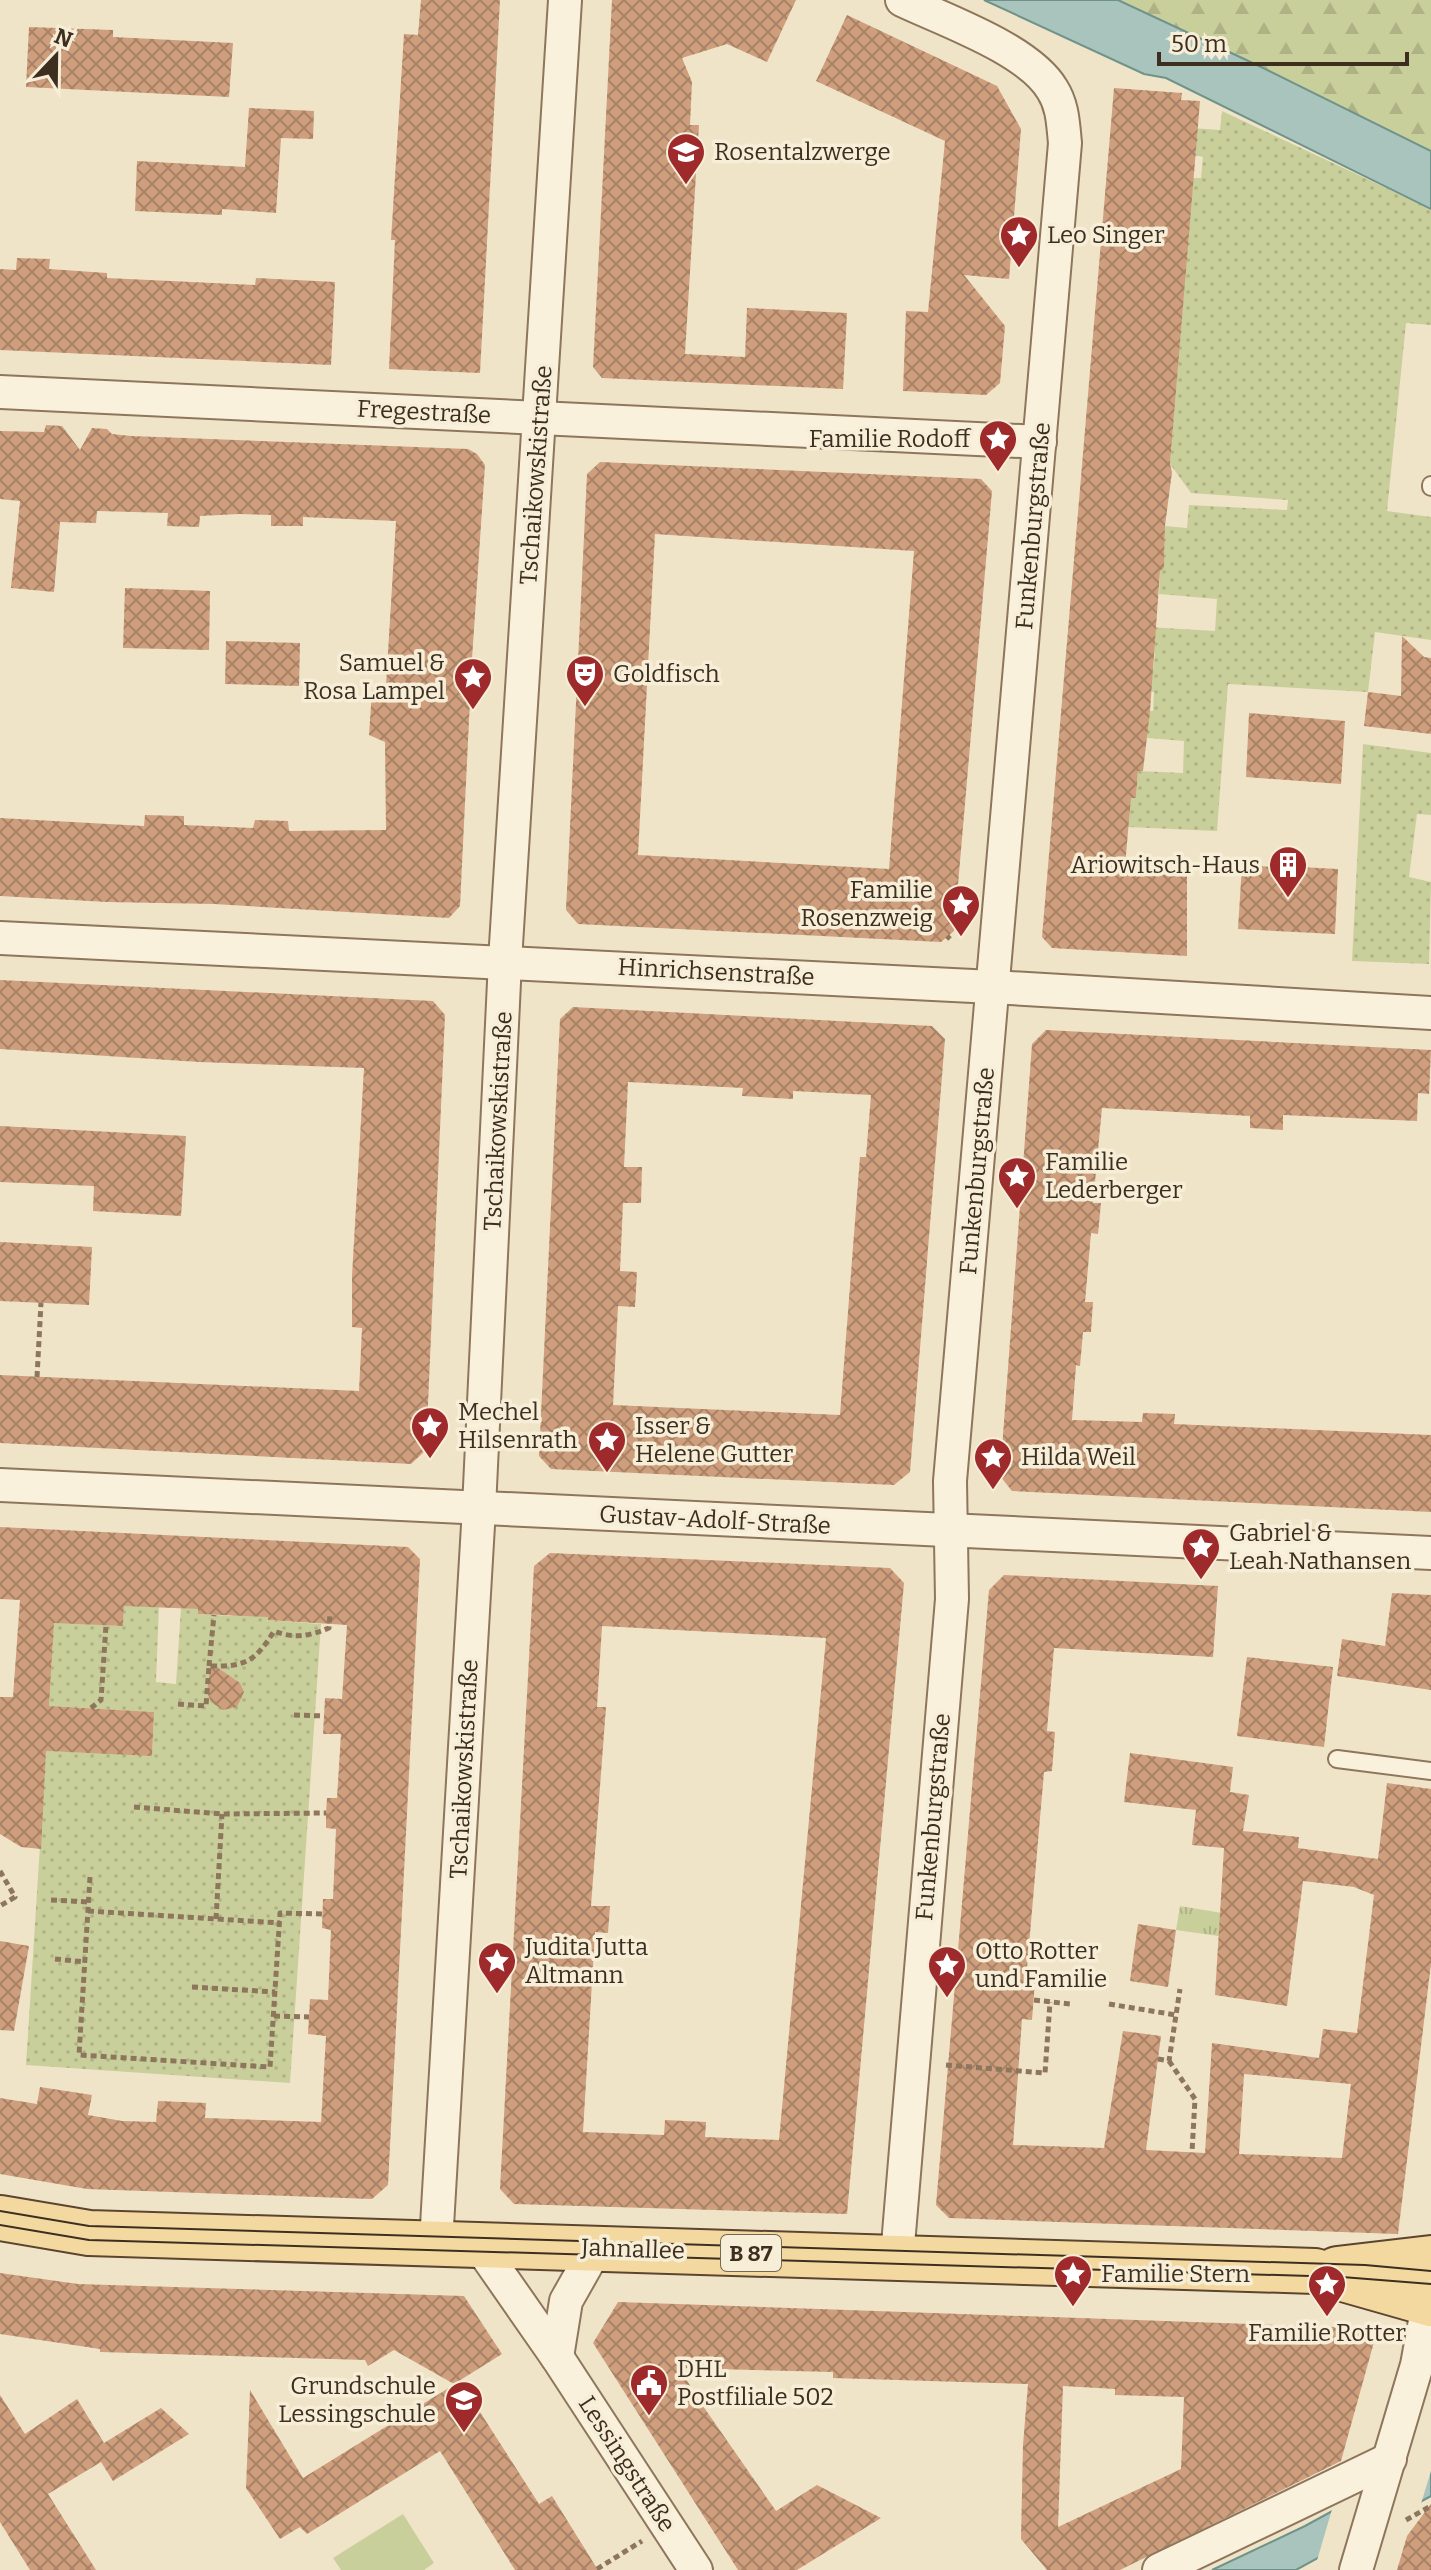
<svg xmlns="http://www.w3.org/2000/svg" width="1431" height="2570" font-family="Bitter,serif">
	<style>
		.grass { fill: url(#grass-tufts) }
		.forest { fill: url(#forest-firs) }
		.garden { fill: url(#garden-dots) }
		.pitch { fill: #c9cf9b }
		.water { fill: #a9c4bc; stroke: #6f938a; stroke-width: 2 }
		.pier { fill: #f0e4c8 }
		.building { fill: url(#building-cross-hatch); fill-rule: evenodd }
		.lines { fill: none; stroke-linecap: round; stroke-linejoin: round }
		.service-casing { stroke: #8d765c; stroke-width: 20 }
		.minor-casing { stroke: #8d765c; stroke-width: 36 }
		.primary-casing { stroke: #5b4430; stroke-width: 48 }
		.path { stroke: #8d765c; stroke-width: 5; stroke-dasharray: 6 4; stroke-linecap: butt }
		.service { stroke: #faf1dc; stroke-width: 16 }
		.minor { stroke: #faf1dc; stroke-width: 32 }
		.primary { stroke: #f3d9a0; stroke-width: 44 }
		.tram { stroke: #3d2e20; stroke-width: 2 }
		.labels { text-anchor: middle; stroke-width: 7; stroke-linejoin: round; paint-order: stroke }
		.shield { fill: #f7eed8; stroke: #756857; stroke-width: 2 }
		.shield-label { font-size: 22px; font-weight: bold; fill: #3d2e20 }
		.poi-label { font-size: 24px; fill: #3d2e20; stroke: #f7eed8; text-anchor: start }
		.street-label { font-size: 24px; fill: #3d2e20; stroke: #f7eed8 }
	</style>
	<defs>
		<pattern id="grass-tufts" width="24" height="20" patternUnits="userSpaceOnUse" patternTransform="scale(2)"><rect width="24" height="20" fill="#c9cf9b"/><path d="M3 7l-1-3M5 7V3M7 7l1-3M15 17l-1-3M17 17v-4M19 17l1-3" fill="none" stroke="#aeb285"/></pattern>
		<pattern id="forest-firs" width="22" height="20" patternUnits="userSpaceOnUse" patternTransform="scale(2)"><rect width="22" height="20" fill="#c9cf9b"/><path d="M5 1l3.5 6h-7zM16 11l3.5 6h-7z" fill="#aeb285"/></pattern>
		<pattern id="garden-dots" width="8" height="8" patternUnits="userSpaceOnUse" patternTransform="scale(2)"><rect width="8" height="8" fill="#c9cf9b"/><path d="M2 2h.1M6 6h.1" fill="none" stroke="#aeb285" stroke-width="1.8" stroke-linecap="round"/></pattern>
		<pattern id="building-cross-hatch" width="8" height="8" patternUnits="userSpaceOnUse" patternTransform="scale(2)"><rect width="8" height="8" fill="#cf9f7d"/><path d="M0 0l8 8M0 8l8-8" fill="none" stroke="#a98266"/></pattern>
	</defs>
	<rect width="100%" height="100%" fill="#f0e4c8"/>
	<path class="grass" d="M 1180,1906 L 1228,1914 L 1225,1937 L 1176,1930 Z"/>
	<path class="forest" d="M 1118,0 L 1431,0 L 1431,151 L 1257,65 Z"/>
	<g class="garden">
		<path d="M 1222,111 L 1431,209 L 1431,325 L 1406,323 L 1387,511 L 1431,517 L 1431,640 L 1375,632 L 1368,692 L 1228,684 L 1217,831 L 1128,827 L 1130,798 L 1136,798 L 1138,771 L 1183,773 L 1184,741 L 1136,737 L 1138,710 L 1153,711 L 1154,692 L 1144,691 L 1146,671 L 1153,671 L 1155,653 L 1147,651 L 1149,627 L 1215,631 L 1217,599 L 1159,594 L 1160,571 L 1164,568 L 1165,526 L 1187,528 L 1189,505 L 1287,510 L 1288,500 L 1191,493 L 1170,464 L 1193,178 L 1201,178 L 1203,157 L 1190,154 L 1192,128 L 1220,130 Z"/>
		<path d="M 1363,744 L 1431,753 L 1431,815 L 1417,814 L 1409,877 L 1431,882 L 1429,964 L 1352,961 Z"/>
		<path d="M 55,1602 L 89,1624 L 123,1626 L 124,1605 L 159,1607 L 156,1682 L 176,1684 L 181,1608 L 198,1609 L 198,1614 L 230,1616 L 269,1605 L 268,1620 L 321,1624 L 290,2083 L 26,2065 L 46,1751 L 152,1755 L 154,1712 L 49,1706 Z"/>
	</g>
	<path class="pitch" d="M 403,2514 L 434,2563 L 424,2570 L 341,2570 L 333,2558 Z"/>
	<g class="water">
		<path d="M 984,0 L 1118,0 L 1257,65 L 1431,151 L 1431,209 L 1166,78 L 1144,74 Z"/>
		<path d="M 1431,2457 L 1431,2496 L 1296,2570 L 1212,2570 L 1305,2526 Z"/>
	</g>
	<path class="pier" d="M 1431,2453 L 1431,2471 L 1420,2507 L 1316,2564 L 1333,2506 Z"/>
	<g class="building">
		<path d="M 421,0 L 500,0 L 480,373 L 389,369 L 395,240 L 391,240 L 404,34 L 418,35 Z"/>
		<path d="M 612,0 L 796,0 L 767,62 L 727,44 L 682,58 L 692,82 L 690,125 L 699,125 L 685,354 L 745,357 L 747,308 L 847,313 L 843,389 L 602,378 L 593,367 Z"/>
		<path d="M 847,15 L 997,86 L 1021,129 L 1009,279 L 964,275 L 1005,326 L 1000,383 L 986,395 L 903,391 L 906,311 L 928,312 L 945,141 L 816,81 Z"/>
		<path d="M 29,27 L 113,30 L 113,37 L 233,43 L 229,97 L 26,87 Z"/>
		<path d="M 1114,88 L 1182,93 L 1181,100 L 1200,101 L 1170,464 L 1172,472 L 1165,526 L 1164,568 L 1160,571 L 1150,711 L 1143,771 L 1138,771 L 1136,798 L 1131,798 L 1125,866 L 1187,870 L 1187,956 L 1052,948 L 1042,937 Z"/>
		<path d="M 249,108 L 314,111 L 313,139 L 281,138 L 276,213 L 222,209 L 222,215 L 135,211 L 137,161 L 245,167 Z"/>
		<path d="M 17,258 L 50,259 L 49,269 L 107,273 L 107,278 L 255,285 L 256,278 L 335,282 L 331,365 L 0,350 L 0,269 L 16,270 Z"/>
		<path d="M 46,425 L 62,426 L 80,450 L 92,428 L 107,429 L 112,434 L 131,436 L 468,449 L 477,454 L 485,465 L 472,659 L 460,906 L 449,918 L 214,904 L 107,902 L 0,896 L 0,818 L 144,826 L 145,815 L 184,816 L 184,825 L 253,828 L 255,820 L 288,821 L 289,831 L 386,830 L 385,742 L 369,735 L 372,691 L 386,685 L 396,521 L 303,517 L 303,526 L 271,526 L 271,515 L 239,514 L 200,516 L 199,527 L 167,526 L 168,513 L 97,511 L 96,523 L 60,522 L 54,592 L 11,588 L 20,501 L 0,499 L 0,431 L 44,432 Z"/>
		<path d="M 600,462 L 981,479 L 992,491 L 954,931 L 941,942 L 578,924 L 566,910 L 587,474 ZM 655,534 L 914,551 L 889,869 L 638,855 Z"/>
		<path d="M 125,588 L 210,591 L 209,650 L 123,648 Z"/>
		<path d="M 1402,636 L 1424,657 L 1431,658 L 1431,734 L 1364,726 L 1368,692 L 1401,696 Z"/>
		<path d="M 226,641 L 300,643 L 299,686 L 225,684 Z"/>
		<path d="M 1249,713 L 1345,721 L 1341,784 L 1246,777 Z"/>
		<path d="M 1275,859 L 1300,860 L 1300,867 L 1338,869 L 1335,934 L 1238,929 L 1242,865 L 1274,867 Z"/>
		<path d="M 0,980 L 433,1001 L 445,1015 L 426,1450 L 411,1464 L 0,1443 L 0,1375 L 359,1391 L 362,1328 L 352,1327 L 352,1276 L 364,1068 L 199,1062 L 0,1049 Z"/>
		<path d="M 573,1007 L 932,1026 L 945,1039 L 910,1472 L 894,1485 L 551,1469 L 539,1456 L 560,1019 ZM 628,1082 L 743,1088 L 742,1096 L 793,1099 L 793,1091 L 871,1095 L 866,1157 L 860,1157 L 840,1415 L 613,1405 L 618,1306 L 635,1307 L 637,1272 L 620,1271 L 623,1203 L 641,1203 L 642,1167 L 624,1167 Z"/>
		<path d="M 1046,1030 L 1431,1050 L 1429,1094 L 1418,1093 L 1417,1121 L 1283,1115 L 1283,1130 L 1250,1128 L 1250,1116 L 1102,1108 L 1093,1203 L 1101,1203 L 1098,1234 L 1091,1233 L 1085,1302 L 1093,1302 L 1091,1332 L 1083,1332 L 1080,1366 L 1076,1365 L 1072,1420 L 1142,1422 L 1143,1413 L 1175,1414 L 1174,1424 L 1431,1435 L 1431,1512 L 1012,1491 L 1000,1476 L 1032,1044 Z"/>
		<path d="M 0,1126 L 186,1136 L 181,1216 L 93,1211 L 94,1186 L 0,1182 Z"/>
		<path d="M 0,1242 L 92,1247 L 89,1305 L 0,1301 Z"/>
		<path d="M 0,1527 L 408,1547 L 420,1559 L 388,2185 L 372,2199 L 87,2189 L 0,2174 L 0,2098 L 37,2104 L 40,2087 L 92,2095 L 88,2115 L 122,2121 L 156,2122 L 158,2101 L 206,2103 L 205,2118 L 321,2122 L 326,2036 L 308,2034 L 310,1999 L 328,2000 L 331,1930 L 322,1928 L 323,1899 L 333,1899 L 336,1829 L 326,1828 L 326,1813 L 327,1798 L 337,1798 L 341,1734 L 323,1734 L 325,1698 L 342,1699 L 347,1625 L 268,1620 L 268,1617 L 198,1614 L 198,1609 L 124,1606 L 123,1626 L 54,1623 L 49,1706 L 154,1712 L 152,1756 L 46,1751 L 41,1849 L 21,1847 L 0,1834 L 0,1697 L 13,1697 L 20,1600 L 0,1599 Z"/>
		<path d="M 550,1553 L 890,1568 L 904,1583 L 847,2214 L 514,2204 L 500,2189 L 534,1566 ZM 602,1626 L 826,1638 L 779,2140 L 705,2137 L 706,2122 L 665,2120 L 664,2135 L 583,2132 L 595,1932 L 608,1933 L 610,1906 L 591,1906 L 606,1707 L 597,1707 Z"/>
		<path d="M 1004,1575 L 1218,1586 L 1213,1657 L 1054,1648 L 1047,1731 L 1055,1732 L 1052,1771 L 1044,1772 L 1026,1980 L 1035,1981 L 1032,2020 L 1022,2019 L 1013,2145 L 1104,2148 L 1123,2031 L 1161,2036 L 1146,2150 L 1205,2153 L 1212,2043 L 1319,2058 L 1323,2029 L 1357,2033 L 1374,1895 L 1354,1887 L 1303,1881 L 1287,2006 L 1215,1995 L 1224,1848 L 1192,1845 L 1196,1810 L 1124,1802 L 1130,1753 L 1233,1767 L 1230,1792 L 1249,1795 L 1243,1831 L 1299,1837 L 1298,1848 L 1378,1859 L 1387,1783 L 1431,1789 L 1431,1964 L 1398,2234 L 949,2218 L 936,2205 L 989,1590 ZM 1244,2074 L 1351,2084 L 1342,2158 L 1239,2154 Z"/>
		<path d="M 1392,1593 L 1431,1595 L 1431,1690 L 1337,1676 L 1342,1639 L 1385,1646 Z"/>
		<path d="M 1247,1657 L 1333,1667 L 1324,1747 L 1237,1736 Z"/>
		<path d="M 211,1663 L 240,1683 L 244,1692 L 237,1707 L 223,1710 L 211,1702 L 207,1692 Z"/>
		<path d="M 1138,1924 L 1176,1930 L 1168,1987 L 1130,1981 Z"/>
		<path d="M 0,1941 L 29,1946 L 14,2031 L 0,2030 Z"/>
		<path d="M 0,2273 L 78,2284 L 464,2296 L 502,2354 L 454,2384 L 394,2350 L 368,2366 L 365,2360 L 100,2352 L 100,2349 L 0,2334 Z"/>
		<path d="M 618,2302 L 1365,2328 L 1374,2342 L 1341,2461 L 1120,2570 L 1047,2570 L 1021,2539 L 1023,2445 L 1028,2384 L 833,2378 L 833,2372 L 679,2368 L 705,2409 L 776,2511 L 817,2485 L 881,2518 L 797,2570 L 738,2570 L 593,2343 ZM 1063,2386 L 1115,2389 L 1115,2395 L 1184,2397 L 1181,2469 L 1058,2527 Z"/>
		<path d="M 460,2381 L 539,2504 L 552,2496 L 598,2570 L 515,2570 L 440,2451 L 307,2534 L 300,2527 L 280,2539 L 246,2488 L 250,2390 L 303,2478 Z"/>
		<path d="M 0,2395 L 25,2434 L 77,2399 L 104,2443 L 161,2408 L 189,2434 L 113,2481 L 101,2462 L 48,2494 L 96,2570 L 30,2570 L 0,2522 Z"/>
		<path d="M 1431,2504 L 1431,2570 L 1397,2570 L 1407,2536 Z"/>
	</g>
	<g class="lines">
		<defs>
			<g id="service">
				<path d="M 1431,487 L 1431,485"/>
				<path d="M 1337,1759 L 1431,1771"/>
			</g>
			<g id="minor">
				<path d="M 0,392 L 1040,442"/>
				<path d="M 0,938 L 993,987 L 1431,1013"/>
				<path d="M 0,1485 L 1431,1553"/>
				<path d="M 436,2243 L 479,1508 L 505,961 L 565,0"/>
				<path d="M 479,2245 L 557,2357 L 696,2570"/>
				<path d="M 897,2257 L 952,1599 L 950,1481 L 1065,143 C 1063,124 1063,106 1052,89 C 1028,49 944,20 902,0"/>
				<path d="M 557,2357 L 566,2301 L 596,2248"/>
				<path d="M 1159,2570 L 1390,2459"/>
				<path d="M 1356,2570 L 1417,2365 L 1431,2288"/>
			</g>
			<g id="primary">
				<path d="M 0,2218 L 89,2233 L 1315,2271 L 1431,2304"/>
				<path d="M 1337,2269 L 1431,2258"/>
			</g>
		</defs>
		<use href="#service" class="service-casing"/>
		<use href="#minor" class="minor-casing"/>
		<use href="#primary" class="primary-casing"/>
		<g class="path">
			<path d="M 947,936 L 950,939"/>
			<path d="M 37,1377 L 41,1303"/>
			<path d="M 209,1666 L 214,1615"/>
			<path d="M 178,1704 L 206,1706 L 209,1666 C 245,1667 255,1662 274,1631 C 294,1639 309,1636 329,1628 L 330,1613"/>
			<path d="M 91,1708 L 101,1700 L 106,1625"/>
			<path d="M 294,1715 L 324,1716"/>
			<path d="M 134,1807 L 222,1814 L 326,1813"/>
			<path d="M 0,1871 L 15,1897 L 0,1906"/>
			<path d="M 90,1877 L 79,2055 L 270,2067 L 280,1913 L 322,1914"/>
			<path d="M 51,1900 L 88,1902"/>
			<path d="M 88,1911 L 280,1923"/>
			<path d="M 216,1919 L 222,1814"/>
			<path d="M 55,1959 L 85,1962"/>
			<path d="M 192,1987 L 275,1992"/>
			<path d="M 1034,2000 L 1070,2004"/>
			<path d="M 1109,2004 L 1176,2015 L 1180,1989"/>
			<path d="M 274,2016 L 309,2017"/>
			<path d="M 1158,2059 L 1169,2061 L 1176,2015"/>
			<path d="M 1169,2061 L 1195,2099 L 1192,2152"/>
			<path d="M 946,2065 L 1045,2073 L 1050,2002"/>
			<path d="M 1406,2520 L 1431,2506"/>
			<path d="M 597,2569 L 642,2541"/>
		</g>
		<use href="#service" class="service"/>
		<use href="#minor" class="minor"/>
		<use href="#primary" class="primary"/>
		<g class="tram">
			<path d="M 0,2211 L 89,2226 L 1365,2265 L 1431,2271"/>
			<path d="M 0,2225 L 89,2240 L 1342,2277 L 1431,2284"/>
		</g>
	</g>
	<defs>
		<symbol id="school-pin" viewBox="-11 -11 22 30"><path d="M0 17L-7.5 6A9.5 9.5 0 1 1 7.5 6Z" fill="#9e2a2b" stroke="#f7eed8"/><path d="M0-5L7-2L0 1L-7-2ZM-4 1L0 2.5L4 1V4Q0 6-4 4Z" fill="#fff"/></symbol>
		<symbol id="sight-pin" viewBox="-11 -11 22 30"><path d="M0 17L-7.5 6A9.5 9.5 0 1 1 7.5 6Z" fill="#9e2a2b" stroke="#f7eed8"/><path d="M0-6L1.8-2.2L6-1.7L2.9 1.2L3.7 5.4L0 3.3L-3.7 5.4L-2.9 1.2L-6-1.7L-1.8-2.2Z" fill="#fff"/></symbol>
		<symbol id="theatre-pin" viewBox="-11 -11 22 30"><path d="M0 17L-7.5 6A9.5 9.5 0 1 1 7.5 6Z" fill="#9e2a2b" stroke="#f7eed8"/><path d="M-5-5.5Q0-4 5-5.5V0Q5 5 0 6Q-5 5-5 0ZM-3.3-2.5H-1v1.5H-3.3ZM1-2.5H3.3v1.5H1ZM-2.8 1Q0 5.5 2.8 1Z" fill="#fff"/></symbol>
		<symbol id="building-pin" viewBox="-11 -11 22 30"><path d="M0 17L-7.5 6A9.5 9.5 0 1 1 7.5 6Z" fill="#9e2a2b" stroke="#f7eed8"/><path d="M-4-6H4V6H1V3H-1V6H-4ZM-2.5-4.3h1.7v1.8h-1.7ZM.8-4.3h1.7v1.8H.8ZM-2.5-1h1.7V.8h-1.7ZM.8-1h1.7V.8H.8Z" fill="#fff"/></symbol>
		<symbol id="civic-pin" viewBox="-11 -11 22 30"><path d="M0 17L-7.5 6A9.5 9.5 0 1 1 7.5 6Z" fill="#9e2a2b" stroke="#f7eed8"/><path d="M-.6-6.5H3V-4.5H.6V-3L4-1V1h2V6H-6V1h2V-1L-.6-3ZM-1.2 2.5V6h2.4V2.5Z" fill="#fff"/></symbol>
	</defs>
	<g fill-rule="evenodd">
		<use href="#school-pin" x="664" y="130" width="44" height="60"/>
		<use href="#sight-pin" x="997" y="213" width="44" height="60"/>
		<use href="#sight-pin" x="976" y="417" width="44" height="60"/>
		<use href="#theatre-pin" x="563" y="652" width="44" height="60"/>
		<use href="#sight-pin" x="451" y="655" width="44" height="60"/>
		<use href="#building-pin" x="1266" y="843" width="44" height="60"/>
		<use href="#sight-pin" x="939" y="882" width="44" height="60"/>
		<use href="#sight-pin" x="995" y="1154" width="44" height="60"/>
		<use href="#sight-pin" x="408" y="1404" width="44" height="60"/>
		<use href="#sight-pin" x="585" y="1418" width="44" height="60"/>
		<use href="#sight-pin" x="971" y="1435" width="44" height="60"/>
		<use href="#sight-pin" x="1179" y="1525" width="44" height="60"/>
		<use href="#sight-pin" x="475" y="1939" width="44" height="60"/>
		<use href="#sight-pin" x="925" y="1943" width="44" height="60"/>
		<use href="#sight-pin" x="1051" y="2252" width="44" height="60"/>
		<use href="#sight-pin" x="1305" y="2262" width="44" height="60"/>
		<use href="#civic-pin" x="627" y="2361" width="44" height="60"/>
		<use href="#school-pin" x="442" y="2378" width="44" height="60"/>
	</g>
	<g class="labels">
		<rect class="shield" x="721" y="2235" width="60" height="36" rx="6"/>
		<g class="shield-label">
			<text x="751" y="2261">B 87</text>
		</g>
		<g class="poi-label">
			<text x="714" y="160">Rosentalzwerge</text>
			<text x="1047" y="243">Leo Singer</text>
			<text x="970" y="447" text-anchor="end">Familie Rodoff</text>
			<text x="445" y="671" text-anchor="end">Samuel &amp;<tspan x="445" dy="28">Rosa Lampel</tspan></text>
			<text x="613" y="682">Goldfisch</text>
			<text x="1260" y="873" text-anchor="end">Ariowitsch-Haus</text>
			<text x="933" y="898" text-anchor="end">Familie<tspan x="933" dy="28">Rosenzweig</tspan></text>
			<text x="1045" y="1170">Familie<tspan x="1045" dy="28">Lederberger</tspan></text>
			<text x="458" y="1420">Mechel<tspan x="458" dy="28">Hilsenrath</tspan></text>
			<text x="635" y="1434">Isser &amp;<tspan x="635" dy="28">Helene Gutter</tspan></text>
			<text x="1021" y="1465">Hilda Weil</text>
			<text x="1229" y="1541">Gabriel &amp;<tspan x="1229" dy="28">Leah Nathansen</tspan></text>
			<text x="525" y="1955">Judita Jutta<tspan x="525" dy="28">Altmann</tspan></text>
			<text x="975" y="1959">Otto Rotter<tspan x="975" dy="28">und Familie</tspan></text>
			<text x="1101" y="2282">Familie Stern</text>
			<text x="1327" y="2341" text-anchor="middle">Familie Rotter</text>
			<text x="677" y="2377">DHL<tspan x="677" dy="28">Postfiliale 502</tspan></text>
			<text x="436" y="2394" text-anchor="end">Grundschule<tspan x="436" dy="28">Lessingschule</tspan></text>
		</g>
		<g class="street-label">
			<text transform="translate(424 412) rotate(3)" y="8">Fregestraße</text>
			<text transform="translate(536 475) rotate(-86)" y="8">Tschaikowskistraße</text>
			<text transform="translate(1033 526) rotate(-85)" y="8">Funkenburgstraße</text>
			<text transform="translate(716 972) rotate(3)" y="8">Hinrichsenstraße</text>
			<text transform="translate(498 1121) rotate(-87)" y="8">Tschaikowskistraße</text>
			<text transform="translate(977 1171) rotate(-85)" y="8">Funkenburgstraße</text>
			<text transform="translate(715 1520) rotate(3)" y="8">Gustav-Adolf-Straße</text>
			<text transform="translate(464 1769) rotate(-87)" y="8">Tschaikowskistraße</text>
			<text transform="translate(933 1817) rotate(-85)" y="8">Funkenburgstraße</text>
			<text transform="translate(633 2249) rotate(2)" y="8">Jahnallee</text>
			<text transform="translate(627 2464) rotate(57)" y="8">Lessingstraße</text>
		</g>
	</g>
	<g transform="translate(56 56) rotate(22)" stroke="#f7eed8" stroke-width="6" paint-order="stroke">
	<path d="M0-6L14 30L0 20L-14 30Z" fill="#3d2e20"/>
	<text y="-12" font-size="22" font-weight="bold" text-anchor="middle" fill="#3d2e20">N</text>
	</g>
	<path d="M1159 52v12h248v-12" fill="none" stroke="#3d2e20" stroke-width="4"/>
	<text x="1171" y="52" font-size="24" fill="#3d2e20" stroke="#f7eed8" stroke-width="6" paint-order="stroke">50 m</text>
</svg>
